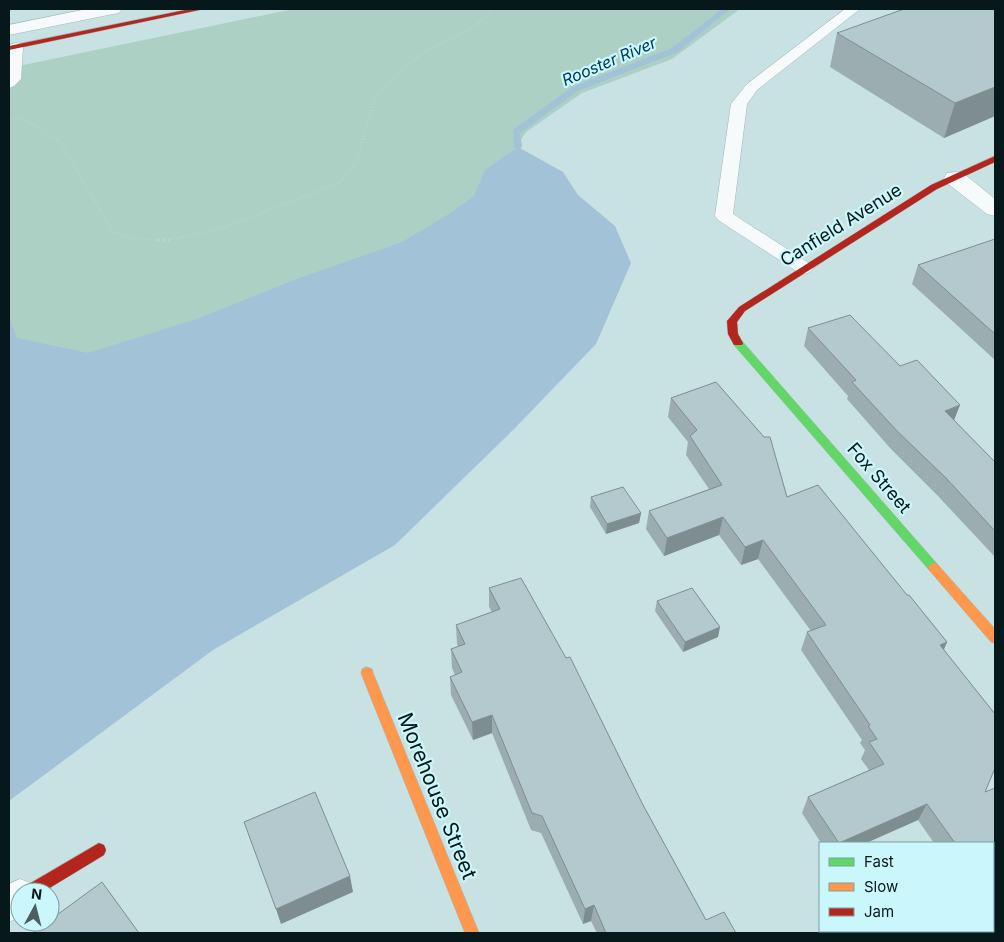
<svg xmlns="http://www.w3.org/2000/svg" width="1004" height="942" font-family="Inter,sans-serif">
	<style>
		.green { fill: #acd0c3 }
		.water { fill: #a2c2d8 }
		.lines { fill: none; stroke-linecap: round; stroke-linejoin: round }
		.stream { fill: #a2c2d8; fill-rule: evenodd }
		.lane-casing { stroke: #a4b7b9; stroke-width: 1 }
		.street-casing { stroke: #a4b7b9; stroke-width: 1 }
		.fast-casing { stroke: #a4b7b9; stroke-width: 1 }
		.slow-casing { stroke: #a4b7b9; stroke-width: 1 }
		.jam-casing { stroke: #a4b7b9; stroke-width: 1 }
		.path-far1 { stroke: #ccd3d5; stroke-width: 2.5; stroke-dasharray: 0.5 2.5; stroke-linecap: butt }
		.path { stroke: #ccd3d5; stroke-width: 3; stroke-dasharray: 1 4; stroke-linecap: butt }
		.lane { fill: #f7fafb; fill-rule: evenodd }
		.street { fill: #f7fafb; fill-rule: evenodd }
		.fast { fill: #63d668; fill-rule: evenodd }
		.slow { fill: #ff974d; fill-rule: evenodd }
		.jam { fill: #b3261e; fill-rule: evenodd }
		.wall { fill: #9badb1 }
		.shaded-wall { fill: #7e8d90 }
		.building { fill: #b4c9ce; stroke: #7e8d90 }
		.labels { text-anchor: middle; stroke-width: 4.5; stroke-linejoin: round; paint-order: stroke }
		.far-water-label { font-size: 16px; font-style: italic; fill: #013963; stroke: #caf7fb }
		.street-label { font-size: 18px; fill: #07181a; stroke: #caf7fb }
		.near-street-label { font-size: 21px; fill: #07181a; stroke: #caf7fb }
	</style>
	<rect width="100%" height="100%" fill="#c8e1e3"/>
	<path class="green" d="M 294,9 L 740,9 L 672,59 L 582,93 L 526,132 L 496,177 L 497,231 L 9,522 L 9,68 Z"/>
	<path class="water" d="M 518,147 L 563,172 L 578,195 L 615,226 L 631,263 L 596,344 L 515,428 L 395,545 L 213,650 L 9,801 L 9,317 L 17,338 L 88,353 L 200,318 L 294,280 L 402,242 L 449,214 L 474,196 L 485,170 Z"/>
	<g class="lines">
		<path class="stream" d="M 722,9 L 730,9 L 678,52 L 578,91 L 520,133 L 522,147 L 518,150 L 514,147 L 513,130 L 572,87 L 672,48 Z"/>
		<defs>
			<g id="lane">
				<path d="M 845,9 L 860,9 L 757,90 L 747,104 L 733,214 L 810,264 L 813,268 L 810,272 L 804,274 L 798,272 L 718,220 L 715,216 L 731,104 L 747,84 Z"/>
				<path d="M 16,43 L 21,44 L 23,47 L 21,79 L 14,86 L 9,88 L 9,47 L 11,44 Z"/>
			</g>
			<g id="street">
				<path d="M 87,9 L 122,9 L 119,13 L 113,14 L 9,35 L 9,25 Z"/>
				<path d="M 955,172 L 963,173 L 995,199 L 995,216 L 987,214 L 947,183 L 944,178 L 947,173 Z"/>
				<path d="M 20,879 L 33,884 L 36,892 L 20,892 L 20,917 L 9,922 L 9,884 Z"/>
			</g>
			<path id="fast" d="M 738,340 L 742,341 L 938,565 L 940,568 L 938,571 L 934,573 L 930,571 L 734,345 L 733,343 L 734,341 Z"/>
			<g id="slow">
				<path d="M 934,563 L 938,565 L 995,629 L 995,643 L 991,642 L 930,571 L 928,568 L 930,565 Z"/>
				<path d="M 367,667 L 372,669 L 373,673 L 479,933 L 465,933 L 361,673 L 362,669 Z"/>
			</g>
			<g id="jam">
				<path d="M 190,9 L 204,9 L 9,50 L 9,46 Z"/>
				<path d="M 995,156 L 995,162 L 937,189 L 745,311 L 737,322 L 738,334 L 743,343 L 742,345 L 734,345 L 728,334 L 727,321 L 739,307 L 931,185 Z"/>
				<path d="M 99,843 L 104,845 L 106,850 L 104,855 L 43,892 L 22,892 L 24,887 Z"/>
			</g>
		</defs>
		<use href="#lane" class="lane-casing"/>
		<use href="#street" class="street-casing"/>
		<use href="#fast" class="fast-casing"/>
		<use href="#slow" class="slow-casing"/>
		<use href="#jam" class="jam-casing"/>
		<path class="path-far1" d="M 9,117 L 23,119 L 46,131 L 60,142 L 113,232 L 135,239 L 168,240 L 223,228 L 339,183 L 356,164 L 374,99 L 400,70 L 426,51 L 475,26 L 493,9"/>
		<path class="path" d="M 158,240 L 169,240"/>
		<use href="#lane" class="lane"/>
		<use href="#street" class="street"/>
		<use href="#fast" class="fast"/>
		<use href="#slow" class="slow"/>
		<use href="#jam" class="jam"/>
	</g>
	<g class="wall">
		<path d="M 995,9 L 995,116 L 944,138 L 830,67 L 837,33 Z"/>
		<path d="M 995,239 L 995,360 L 912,284 L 918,265 Z"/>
		<path d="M 808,328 L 900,366 L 994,461 L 995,461 L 995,557 L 938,496 L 891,449 L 847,399 L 848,396 L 804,346 Z"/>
		<path d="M 716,382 L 764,437 L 770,437 L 787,497 L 818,485 L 907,595 L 909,595 L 947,642 L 944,650 L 995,714 L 995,768 L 985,792 L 995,788 L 995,874 L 993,876 L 993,843 L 934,843 L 918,820 L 866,843 L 821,843 L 802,813 L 808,797 L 869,770 L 861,759 L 865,750 L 860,743 L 862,740 L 801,650 L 807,632 L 811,631 L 758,559 L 741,565 L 719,535 L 664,556 L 646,529 L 649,511 L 709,489 L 686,455 L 688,442 L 668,417 L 671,398 Z"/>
		<path d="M 591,497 L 641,513 L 639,523 L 606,534 L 590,507 Z"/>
		<path d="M 489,588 L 643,805 L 706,920 L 736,933 L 597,933 L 591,921 L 583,924 L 541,833 L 531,830 L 492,733 L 473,740 L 451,695 L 450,677 L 455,675 L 452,668 L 451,649 L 458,647 L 457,644 L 456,625 L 492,612 L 489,607 Z"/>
		<path d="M 657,601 L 718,637 L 683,652 L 655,611 Z"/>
		<path d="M 865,931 L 930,931 L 932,933 L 867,933 Z"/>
	</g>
	<g class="shaded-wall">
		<path d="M 995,87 L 995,116 L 944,138 L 955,103 Z"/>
		<path d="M 960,405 L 953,423 L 945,411 Z"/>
		<path d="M 641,513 L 639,523 L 606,534 L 607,524 Z"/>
		<path d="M 723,517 L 719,535 L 664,556 L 667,538 Z"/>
		<path d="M 763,540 L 758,559 L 741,565 L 745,547 Z"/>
		<path d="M 720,627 L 718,637 L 683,652 L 685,642 Z"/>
		<path d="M 947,642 L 939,660 L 940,645 Z"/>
		<path d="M 492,715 L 492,733 L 473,740 L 472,722 Z"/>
		<path d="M 927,804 L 918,820 L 866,843 L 839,843 Z"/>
		<path d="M 995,864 L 995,874 L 993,876 L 993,865 Z"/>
		<path d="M 350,876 L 353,892 L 281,924 L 276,909 Z"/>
		<path d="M 594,905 L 591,921 L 583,924 L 585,909 Z"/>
	</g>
	<g class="building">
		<path d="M 904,9 L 995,9 L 995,87 L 955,103 L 837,33 Z"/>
		<path d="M 995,239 L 995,334 L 918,265 Z"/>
		<path d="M 850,315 L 900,366 L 917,360 L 960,405 L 945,411 L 994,461 L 995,461 L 995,531 L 946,478 L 897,431 L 852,382 L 856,380 L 808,328 Z"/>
		<path d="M 716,382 L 764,437 L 770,437 L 787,497 L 818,485 L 907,595 L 909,595 L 947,642 L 940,645 L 995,714 L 995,768 L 985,792 L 995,788 L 995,864 L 993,865 L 993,843 L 955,843 L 927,804 L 839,843 L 808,797 L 884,764 L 869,742 L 877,739 L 868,726 L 870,725 L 807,632 L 826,625 L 763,540 L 745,547 L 723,517 L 667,538 L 649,511 L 722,485 L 690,436 L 697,430 L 671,398 Z"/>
		<path d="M 623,487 L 641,513 L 607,524 L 591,497 Z"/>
		<path d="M 521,578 L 566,658 L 570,657 L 643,805 L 706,920 L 724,912 L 736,933 L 606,933 L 594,905 L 585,909 L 542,816 L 532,813 L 492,715 L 472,722 L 450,677 L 462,672 L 451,649 L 465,644 L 456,625 L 500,609 L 489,588 Z"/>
		<path d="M 692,588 L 720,627 L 685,642 L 657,601 Z"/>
		<path d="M 315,792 L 350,876 L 276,909 L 244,822 Z"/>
		<path d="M 102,882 L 139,933 L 32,933 L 47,922 L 50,922 L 50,920 Z"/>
		<path d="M 875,931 L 930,931 L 932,933 L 877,933 Z"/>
	</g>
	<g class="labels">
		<g class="far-water-label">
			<text transform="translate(609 61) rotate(-23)" y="6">Rooster River</text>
		</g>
		<g class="street-label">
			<text transform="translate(841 225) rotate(-32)" y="6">Canfield Avenue</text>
			<text transform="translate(879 478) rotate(49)" y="6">Fox Street</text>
		</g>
		<g class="near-street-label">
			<text transform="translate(437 796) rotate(68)" y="7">Morehouse Street</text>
		</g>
	</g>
	<rect width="1004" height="942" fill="none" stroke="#07181a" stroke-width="20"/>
	<rect x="819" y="842" width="175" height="90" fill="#caf7fb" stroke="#7c9ea1"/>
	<rect x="829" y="858" width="25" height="8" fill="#63d668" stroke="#7c9ea1"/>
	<text x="864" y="867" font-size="15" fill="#07181a">Fast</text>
	<rect x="829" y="883" width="25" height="8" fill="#ff974d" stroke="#7c9ea1"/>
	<text x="864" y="892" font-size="15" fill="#07181a">Slow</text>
	<rect x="829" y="908" width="25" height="8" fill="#b3261e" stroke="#7c9ea1"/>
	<text x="864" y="917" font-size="15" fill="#07181a">Jam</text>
	<g transform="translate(35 907) rotate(7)"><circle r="24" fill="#caf7fb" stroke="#7c9ea1"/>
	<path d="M0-4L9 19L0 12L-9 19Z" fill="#4b5e60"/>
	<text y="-8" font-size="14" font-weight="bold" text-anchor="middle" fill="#07181a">N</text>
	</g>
</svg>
